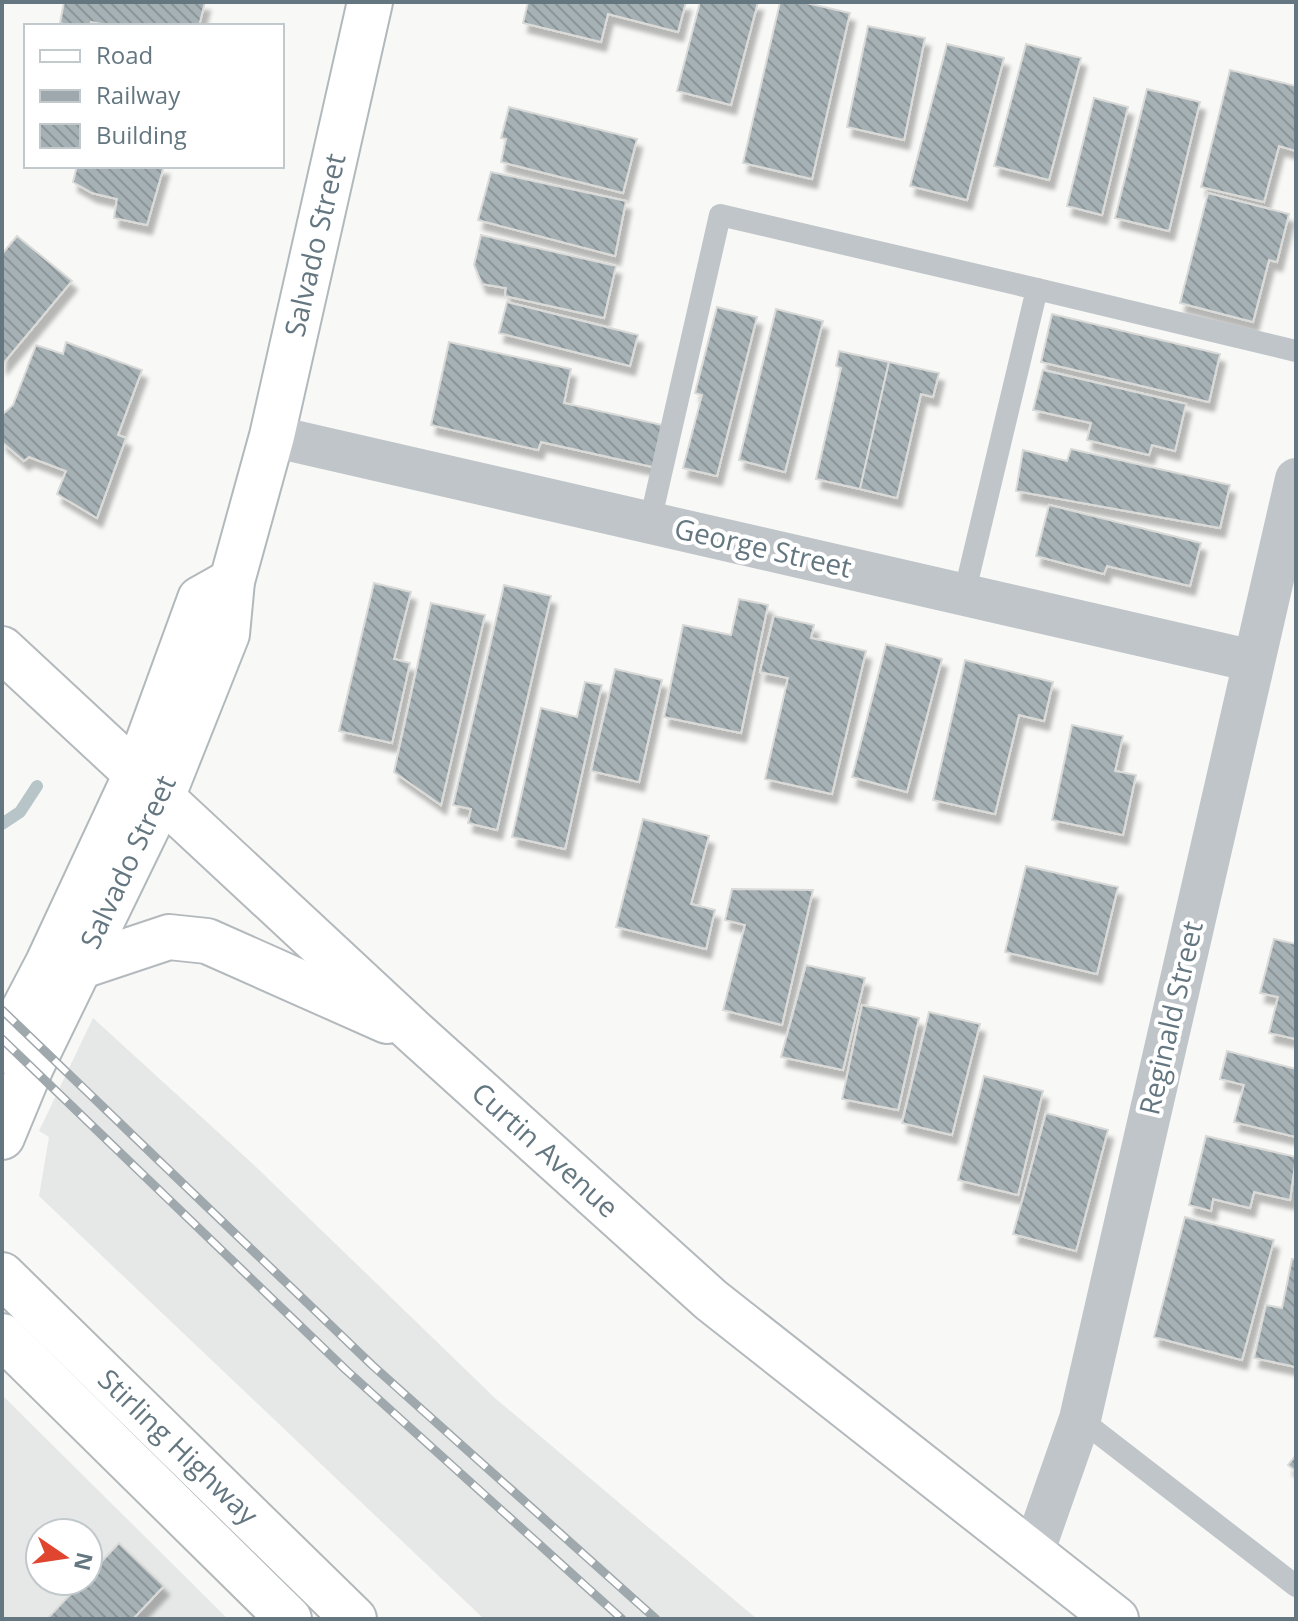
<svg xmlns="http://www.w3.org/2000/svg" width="1298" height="1621" font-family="'Open Sans',sans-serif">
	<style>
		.built { fill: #e6e8e7; fill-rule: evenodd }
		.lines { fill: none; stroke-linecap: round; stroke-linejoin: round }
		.stream { stroke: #b7c5c8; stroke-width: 12 }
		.building { fill: url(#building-back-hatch); stroke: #dadad8; stroke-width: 2; filter: url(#shadow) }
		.secondary-casing { stroke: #b2b9bc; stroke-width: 48 }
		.primary-casing { stroke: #b3b9bc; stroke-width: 48 }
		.highway-casing { stroke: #b3b8bb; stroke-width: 48 }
		.lane { stroke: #bfc5c8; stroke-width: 22 }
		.street { stroke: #bfc5c8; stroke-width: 42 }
		.secondary { stroke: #fff; stroke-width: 44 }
		.primary { stroke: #fff; stroke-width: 44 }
		.highway { stroke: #fff; stroke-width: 44 }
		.rail-casing { stroke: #9fa8ac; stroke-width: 9 }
		.rail { stroke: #fff; stroke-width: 6; stroke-dasharray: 18; stroke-linecap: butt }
		.labels { text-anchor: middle; stroke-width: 8; stroke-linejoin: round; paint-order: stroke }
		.street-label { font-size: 28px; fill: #647780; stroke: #fff }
	</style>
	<defs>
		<pattern id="building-back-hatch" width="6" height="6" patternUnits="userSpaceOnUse" patternTransform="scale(2)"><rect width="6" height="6" fill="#a6b1b5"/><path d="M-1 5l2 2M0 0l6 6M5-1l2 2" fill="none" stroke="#8b9598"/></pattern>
		<filter id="shadow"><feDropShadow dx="5" dy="9" stdDeviation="2" flood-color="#0004"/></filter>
	</defs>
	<rect width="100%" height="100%" fill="#f8f8f6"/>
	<g class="built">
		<path d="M 93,1018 L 254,1165 L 496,1399 L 757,1619 L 484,1619 L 39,1196 L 49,1137 L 39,1131 Z"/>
		<path d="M 2,1395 L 228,1619 L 2,1619 ZM 40,1533 L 88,1533 L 88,1581 L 40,1581 Z"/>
	</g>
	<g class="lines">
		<path class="stream" d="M 2,824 L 20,812 L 37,786"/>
	</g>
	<g class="building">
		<path d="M 64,2 L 205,2 L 199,26 L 111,26 L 91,22 L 90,26 L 71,26 L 60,23 Z"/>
		<path d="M 528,2 L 686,2 L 678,32 L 608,14 L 601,42 L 523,23 Z"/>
		<path d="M 700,2 L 758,2 L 731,105 L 677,91 Z"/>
		<path d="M 780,2 L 802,2 L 850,13 L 812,179 L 743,163 Z"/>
		<path d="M 868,26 L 925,38 L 904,140 L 847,127 Z"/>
		<path d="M 947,44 L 1004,58 L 967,200 L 910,186 Z"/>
		<path d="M 1026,44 L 1081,58 L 1049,180 L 994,166 Z"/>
		<path d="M 1230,70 L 1296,86 L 1296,151 L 1279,146 L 1264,202 L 1201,187 Z"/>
		<path d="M 1147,89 L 1200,102 L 1169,231 L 1115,218 Z"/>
		<path d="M 1094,98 L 1128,107 L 1102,215 L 1067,206 Z"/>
		<path d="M 509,107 L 637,139 L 623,193 L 501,162 L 506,139 L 501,138 Z"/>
		<path d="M 77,166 L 164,166 L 147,225 L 114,218 L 117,199 L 92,193 L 73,182 Z"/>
		<path d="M 491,172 L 626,201 L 615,256 L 478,220 Z"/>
		<path d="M 1208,193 L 1289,214 L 1277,262 L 1269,260 L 1253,322 L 1180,303 Z"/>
		<path d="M 481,235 L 616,266 L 604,318 L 505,296 L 506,288 L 482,284 L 474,265 Z"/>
		<path d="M 17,236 L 72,281 L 2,365 L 2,254 Z"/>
		<path d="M 507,302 L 638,335 L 630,366 L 499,333 Z"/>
		<path d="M 717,307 L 757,317 L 717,476 L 683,468 L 702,395 L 695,393 Z"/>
		<path d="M 776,309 L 823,321 L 785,472 L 739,460 Z"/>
		<path d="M 1052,314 L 1220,354 L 1209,402 L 1041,362 Z"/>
		<path d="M 66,342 L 142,370 L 118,435 L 126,438 L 97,518 L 57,494 L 66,471 L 29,457 L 24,461 L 2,442 L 2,415 L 13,405 L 36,345 L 63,354 Z"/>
		<path d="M 449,342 L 571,369 L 564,403 L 662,425 L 653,467 L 541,442 L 538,450 L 431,425 Z"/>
		<path d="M 839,351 L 889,362 L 860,489 L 816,479 L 841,368 L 836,366 Z"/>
		<path d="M 889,362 L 939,373 L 933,397 L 921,394 L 897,498 L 860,489 Z"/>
		<path d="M 1043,370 L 1186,404 L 1175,451 L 1152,445 L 1149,455 L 1087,440 L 1091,423 L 1033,410 Z"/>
		<path d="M 1071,449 L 1230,485 L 1220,528 L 1016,491 L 1023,450 L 1067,461 Z"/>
		<path d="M 1049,505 L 1201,543 L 1190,586 L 1107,566 L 1104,574 L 1036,556 Z"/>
		<path d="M 374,583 L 411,592 L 394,659 L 410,663 L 392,743 L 339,731 Z"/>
		<path d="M 504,585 L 551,596 L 497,830 L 468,823 L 471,809 L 453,805 Z"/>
		<path d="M 739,599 L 768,605 L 741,733 L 664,717 L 683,625 L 731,635 Z"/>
		<path d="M 431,603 L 485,615 L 441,805 L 394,772 Z"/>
		<path d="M 774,616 L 814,625 L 811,638 L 866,651 L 832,794 L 765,779 L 788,678 L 760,672 Z"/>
		<path d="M 886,644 L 942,659 L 907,792 L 852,777 Z"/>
		<path d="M 965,660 L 1053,682 L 1044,721 L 1019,715 L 995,814 L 933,800 Z"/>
		<path d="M 615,669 L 662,680 L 639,782 L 591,771 Z"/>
		<path d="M 585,682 L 602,685 L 565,849 L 512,837 L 541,708 L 577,717 Z"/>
		<path d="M 1072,725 L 1123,736 L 1115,771 L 1136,775 L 1123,835 L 1052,820 Z"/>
		<path d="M 643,819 L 709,836 L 691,904 L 715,910 L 706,949 L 616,927 Z"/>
		<path d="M 1026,866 L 1118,887 L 1097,974 L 1005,952 Z"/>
		<path d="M 732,889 L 813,890 L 782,1025 L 723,1010 L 745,925 L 725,920 Z"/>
		<path d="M 1274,939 L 1296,944 L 1296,1039 L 1269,1033 L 1278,997 L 1260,993 Z"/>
		<path d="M 806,965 L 865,978 L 843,1070 L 781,1057 Z"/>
		<path d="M 862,1005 L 919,1018 L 898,1110 L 842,1099 Z"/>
		<path d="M 929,1012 L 980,1024 L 952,1135 L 902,1123 Z"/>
		<path d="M 1227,1051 L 1296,1069 L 1296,1137 L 1234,1122 L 1244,1085 L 1220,1079 Z"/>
		<path d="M 984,1076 L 1043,1091 L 1018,1195 L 958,1180 Z"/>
		<path d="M 1046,1113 L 1108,1130 L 1076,1251 L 1013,1234 Z"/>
		<path d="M 1206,1136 L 1296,1157 L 1290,1200 L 1254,1192 L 1250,1208 L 1213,1199 L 1211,1211 L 1189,1205 Z"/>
		<path d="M 1185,1217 L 1274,1240 L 1242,1360 L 1154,1337 Z"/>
		<path d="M 1292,1259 L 1296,1259 L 1296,1367 L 1254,1358 L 1266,1305 L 1282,1308 Z"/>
		<path d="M 1296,1455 L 1296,1471 L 1288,1465 Z"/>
		<path d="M 119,1543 L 164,1586 L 133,1619 L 47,1619 L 83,1581 L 88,1581 L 88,1576 Z"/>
	</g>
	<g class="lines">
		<defs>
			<g id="secondary">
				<path d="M 2,1051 L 48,963 L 137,772 L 200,599 L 232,581"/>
				<path d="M 2,1137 L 31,1067 L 163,795 L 227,634 L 232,581 L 272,436 L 370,2"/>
			</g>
			<g id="primary">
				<path d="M 2,649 L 415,1033 L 711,1300 L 1116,1619"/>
				<path d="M 79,967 L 169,937 L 207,941 L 387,1021"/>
			</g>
			<g id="highway">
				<path d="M 2,1275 L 354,1619"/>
				<path d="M 2,1336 L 289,1619"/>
			</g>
		</defs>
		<use href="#secondary" class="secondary-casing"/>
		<use href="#primary" class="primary-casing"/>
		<use href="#highway" class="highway-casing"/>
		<g class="lane">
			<path d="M 650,522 L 720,215 L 1037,289"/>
			<path d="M 964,595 L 1037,289 L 1296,351"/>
			<path d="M 1080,1419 L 1296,1586"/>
		</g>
		<g class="street">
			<path d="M 272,436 L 1253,661"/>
			<path d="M 1033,1553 L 1080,1419 L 1296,479"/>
		</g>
		<use href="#secondary" class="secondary"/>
		<use href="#primary" class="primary"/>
		<use href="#highway" class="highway"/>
		<defs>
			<g id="rail">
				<path d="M 2,1010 L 372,1365 L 656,1619"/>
				<path d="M 2,1039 L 346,1370 L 622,1619"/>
			</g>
		</defs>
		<use href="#rail" class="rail-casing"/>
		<use href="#rail" class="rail"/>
	</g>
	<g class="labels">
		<g class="street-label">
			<text transform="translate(315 245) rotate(-77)" y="10">Salvado Street</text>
			<text transform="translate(763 548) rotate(13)" y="10">George Street</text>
			<text transform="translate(128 862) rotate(-65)" y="10">Salvado Street</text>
			<text transform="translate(1171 1018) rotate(-77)" y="10">Reginald Street</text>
			<text transform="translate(545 1150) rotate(42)" y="10">Curtin Avenue</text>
			<text transform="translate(178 1447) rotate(44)" y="10">Stirling Highway</text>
		</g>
	</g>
	<rect width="1298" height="1621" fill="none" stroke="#647780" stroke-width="8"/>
	<rect x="24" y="24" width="260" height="144" fill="#ffffff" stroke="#c1c9cc" stroke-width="2"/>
	<rect x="40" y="50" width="40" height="12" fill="#ffffff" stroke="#c1c9cc" stroke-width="2"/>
	<text x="96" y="64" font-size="24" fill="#647780">Road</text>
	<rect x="40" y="90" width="40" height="12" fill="#9fa8ac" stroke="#c1c9cc" stroke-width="2"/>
	<text x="96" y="104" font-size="24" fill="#647780">Railway</text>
	<rect x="40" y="124" width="40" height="24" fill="url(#building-back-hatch)" stroke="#c1c9cc" stroke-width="2"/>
	<text x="96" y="144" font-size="24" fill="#647780">Building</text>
	<g transform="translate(64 1557) rotate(103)"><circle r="38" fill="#ffffff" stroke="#c1c9cc" stroke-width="2"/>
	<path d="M0-6L14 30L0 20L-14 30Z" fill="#df452f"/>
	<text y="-12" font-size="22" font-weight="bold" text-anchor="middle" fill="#647780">N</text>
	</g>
</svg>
